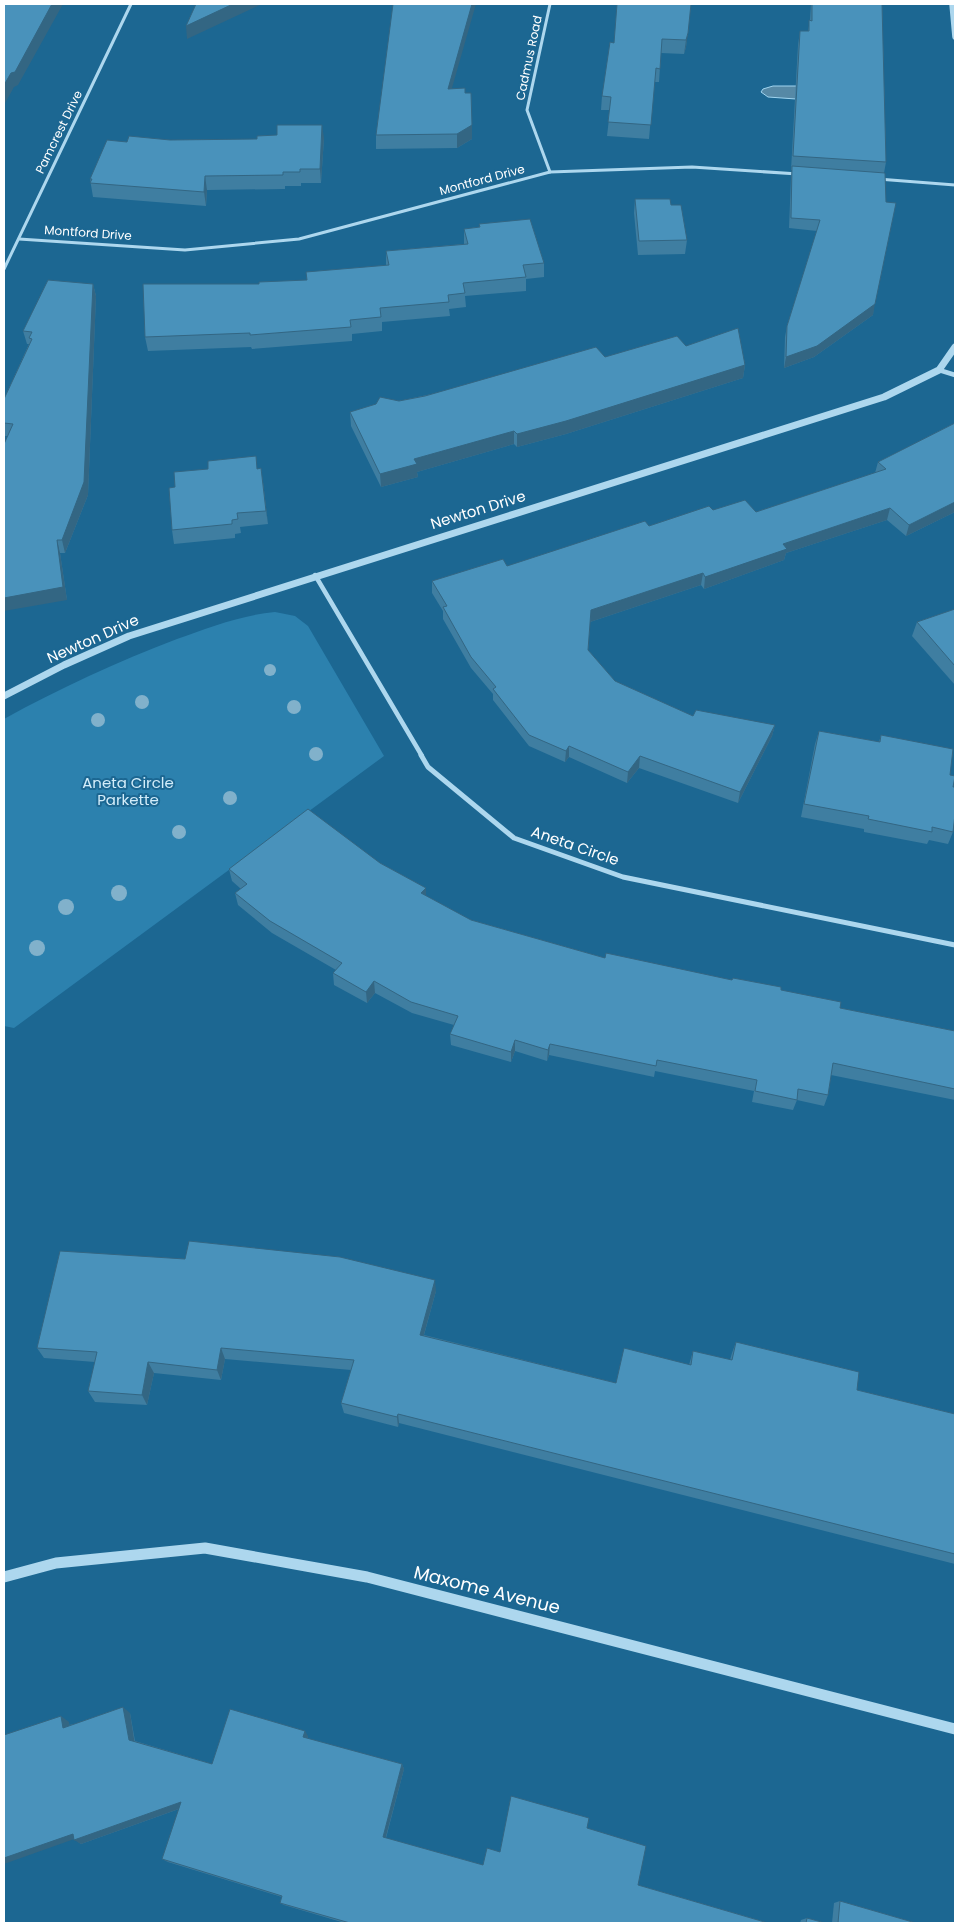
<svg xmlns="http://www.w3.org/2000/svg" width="959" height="1927" font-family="Poppins,sans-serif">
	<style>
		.green { fill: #2c81ae }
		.water { fill: #5689a6; stroke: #a0d5f0 }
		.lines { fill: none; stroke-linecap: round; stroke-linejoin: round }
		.minor-far2 { stroke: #add7ee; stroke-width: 3 }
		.minor-far1 { stroke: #add7ee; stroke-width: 4.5 }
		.minor { stroke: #add7ee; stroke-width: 5 }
		.tertiary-far2 { stroke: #add7ee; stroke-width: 5.5 }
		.tertiary-far1 { stroke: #add7ee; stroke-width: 7 }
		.tertiary { stroke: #add7ee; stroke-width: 11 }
		.tree { fill: #81b1cb }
		.wall { fill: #3f7ea1 }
		.shaded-wall { fill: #336683 }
		.building { fill: #4992bb; stroke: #336683 }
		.labels { text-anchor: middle; stroke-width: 4; stroke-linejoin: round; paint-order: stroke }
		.far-street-label { font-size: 12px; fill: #fff; stroke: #1c6792 }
		.street-label { font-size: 15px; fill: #fff; stroke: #1c6792 }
		.park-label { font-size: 15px; fill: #d3edfa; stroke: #1c6792 }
		.near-street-label { font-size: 18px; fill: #fff; stroke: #1c6792 }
	</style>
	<rect width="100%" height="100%" fill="#1c6792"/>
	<path class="green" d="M 275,612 L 295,616 L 308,626 L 384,756 L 14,1028 L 4,1026 L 4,719 C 60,688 117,662 177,639 C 208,628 241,615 275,612 Z"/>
	<path class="water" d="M 773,86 L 800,86 L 796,99 L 768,97 L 761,92 L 763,89 Z"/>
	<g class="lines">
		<g class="minor-far2">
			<path d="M 550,4 L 527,110 L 550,172"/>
			<path d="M 878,179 L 955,185"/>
			<path d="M 19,239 L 185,250 L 299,239 L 550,172 L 692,167 L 798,174"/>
			<path d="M 4,269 L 131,4"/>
		</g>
		<g class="minor-far1">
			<path d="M 939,370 L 955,375"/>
			<path d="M 315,575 L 422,756"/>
		</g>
		<path class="minor" d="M 421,755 L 428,767 L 514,838 L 623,877 L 955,945"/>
		<path class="tertiary-far2" d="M 952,4 L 955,37"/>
		<path class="tertiary-far1" d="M 4,696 L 64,665 L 129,636 L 884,397 L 939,370 L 955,347"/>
		<path class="tertiary" d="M 4,1577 L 56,1563 L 205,1548 L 367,1577 L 955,1729"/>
	</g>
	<g class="tree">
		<circle cx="270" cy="670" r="6"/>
		<circle cx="142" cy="702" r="7"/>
		<circle cx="294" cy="707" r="7"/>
		<circle cx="98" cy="720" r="7"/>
		<circle cx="316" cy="754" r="7"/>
		<circle cx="230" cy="798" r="7"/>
		<circle cx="179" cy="832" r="7"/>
		<circle cx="119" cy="893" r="8"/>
		<circle cx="66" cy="907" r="8"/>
		<circle cx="37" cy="948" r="8"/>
	</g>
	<g class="wall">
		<path d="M 691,4 L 686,47 L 684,54 L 661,53 L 659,82 L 654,82 L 649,139 L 607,136 L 610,110 L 601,110 L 602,96 L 614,43 Z"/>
		<path d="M 811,4 L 882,4 L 886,162 L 884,173 L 873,315 L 814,357 L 784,368 L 785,337 L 787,326 L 817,231 L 789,228 L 791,177 L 792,170 L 791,170 L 798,45 L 800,31 L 808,31 L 810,20 Z"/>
		<path d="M 452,89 L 472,139 L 457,148 L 376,149 L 376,135 Z"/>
		<path d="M 324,138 L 321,183 L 301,183 L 301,186 L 285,186 L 285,189 L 207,190 L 206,206 L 93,197 L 90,179 L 127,142 Z"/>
		<path d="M 635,199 L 671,205 L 687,240 L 685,254 L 638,255 L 634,213 Z"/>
		<path d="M 479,224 L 544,263 L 544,277 L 526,279 L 526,291 L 465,296 L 466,307 L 449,309 L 450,316 L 382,322 L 382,331 L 352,334 L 352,341 L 252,349 L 251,347 L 148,351 L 145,337 L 259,284 L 307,280 L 386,265 L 386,251 L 464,244 L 464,229 L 479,227 Z"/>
		<path d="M 93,284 L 96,296 L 88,495 L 65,553 L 60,553 L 67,600 L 7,436 L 4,436 L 4,399 L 29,344 L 27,344 L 23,331 Z"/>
		<path d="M 686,346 L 745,365 L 743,378 L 566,434 L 517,447 L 514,444 L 417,472 L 418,477 L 381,487 L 351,426 L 350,412 L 399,401 L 605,357 Z"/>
		<path d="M 955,423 L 955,512 L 906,536 L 887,520 L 786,553 L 784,560 L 704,589 L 701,585 L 590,622 L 588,650 L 615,681 L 693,716 L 775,725 L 772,736 L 738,803 L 639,768 L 627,783 L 569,757 L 565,762 L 529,746 L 493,700 L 493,694 L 471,668 L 443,619 L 443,611 L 432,593 L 432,581 L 507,566 L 649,526 L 713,510 L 756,512 L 875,473 L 878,462 Z"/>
		<path d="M 258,469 L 263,482 L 268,524 L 240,527 L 241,533 L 235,534 L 235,538 L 174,544 L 172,530 L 175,487 Z"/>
		<path d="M 955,609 L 955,685 L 912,636 L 917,622 Z"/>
		<path d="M 819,731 L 879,742 L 881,735 L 950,775 L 953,787 L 953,832 L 948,844 L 929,840 L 927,844 L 864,832 L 864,829 L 801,817 L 815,744 Z"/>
		<path d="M 380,863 L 426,888 L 426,896 L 471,920 L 605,958 L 781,990 L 840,1008 L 955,1031 L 955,1100 L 831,1075 L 828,1095 L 824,1106 L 797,1100 L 793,1110 L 752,1102 L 754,1091 L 655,1071 L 654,1077 L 549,1055 L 547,1061 L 515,1051 L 511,1062 L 451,1045 L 450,1034 L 454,1025 L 412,1013 L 375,993 L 367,1003 L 334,985 L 333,973 L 336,970 L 272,933 L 238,905 L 235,893 L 241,889 L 232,881 L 229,869 Z"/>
		<path d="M 436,1291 L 424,1335 L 616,1383 L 689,1365 L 693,1351 L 730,1360 L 732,1353 L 736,1342 L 857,1390 L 955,1414 L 955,1564 L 399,1423 L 398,1427 L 344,1413 L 341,1403 L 351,1370 L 225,1359 L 221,1380 L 154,1373 L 147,1405 L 95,1402 L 88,1391 L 95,1362 L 44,1358 L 37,1348 Z"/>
		<path d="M 130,1713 L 135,1741 L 212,1764 L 308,1736 L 308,1739 L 402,1764 L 404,1769 L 386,1838 L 483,1865 L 500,1852 L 587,1828 L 638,1885 L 768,1923 L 345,1923 L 284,1905 L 280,1903 L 282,1897 L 168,1862 L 162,1859 L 179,1809 L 81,1844 L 74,1839 L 69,1722 L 69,1725 Z"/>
		<path d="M 840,1901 L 916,1923 L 832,1923 L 834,1903 Z"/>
		<path d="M 807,1918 L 825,1923 L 800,1923 L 801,1920 Z"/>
	</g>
	<g class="shaded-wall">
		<path d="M 52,4 L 63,4 L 18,85 L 14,87 L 4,105 L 4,85 Z"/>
		<path d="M 233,4 L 262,4 L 187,39 L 186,26 Z"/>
		<path d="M 472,4 L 476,4 L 448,102 L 448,89 Z"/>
		<path d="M 688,33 L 686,47 L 684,54 L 686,40 Z"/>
		<path d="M 322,125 L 324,138 L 321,183 L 320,169 Z"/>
		<path d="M 472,125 L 472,139 L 457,148 L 457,134 Z"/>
		<path d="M 205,176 L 207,190 L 206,206 L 204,192 Z"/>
		<path d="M 93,284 L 96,296 L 88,495 L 65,553 L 62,540 Z"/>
		<path d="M 875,304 L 873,315 L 814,357 L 784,368 L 786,357 Z"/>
		<path d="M 745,365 L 743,378 L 566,434 L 517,447 L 517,434 Z"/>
		<path d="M 514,431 L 514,444 L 417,472 L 418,477 L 381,487 L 380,474 L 414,459 Z"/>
		<path d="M 261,468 L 263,482 L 268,524 L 266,511 Z"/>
		<path d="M 955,502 L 955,512 L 906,536 L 909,525 Z"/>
		<path d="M 890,508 L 887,520 L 786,553 L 784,560 L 704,589 L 705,577 L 783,544 Z"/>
		<path d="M 57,540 L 60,553 L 67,600 L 4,611 L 4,598 Z"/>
		<path d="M 703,573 L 701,585 L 590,622 L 591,610 Z"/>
		<path d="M 775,725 L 772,736 L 738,803 L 740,792 Z"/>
		<path d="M 569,746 L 569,757 L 565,762 L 566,751 Z"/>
		<path d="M 640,756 L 639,768 L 627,783 L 628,772 Z"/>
		<path d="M 426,888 L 426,900 L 421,893 Z"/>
		<path d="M 374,981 L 375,993 L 367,1003 L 366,992 Z"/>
		<path d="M 515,1040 L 515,1051 L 511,1062 L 511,1052 Z"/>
		<path d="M 550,1044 L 549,1055 L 547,1061 L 548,1050 Z"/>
		<path d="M 435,1280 L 436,1291 L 421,1345 L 420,1335 Z"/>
		<path d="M 221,1348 L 225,1359 L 221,1380 L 217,1370 Z"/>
		<path d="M 148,1362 L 154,1373 L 147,1405 L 142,1395 Z"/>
		<path d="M 398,1414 L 399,1423 L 398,1427 L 397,1417 Z"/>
		<path d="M 123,1707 L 130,1713 L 135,1745 L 129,1740 Z"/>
		<path d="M 61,1716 L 69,1722 L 70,1733 L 63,1728 Z"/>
		<path d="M 305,1731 L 308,1736 L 307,1743 L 303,1737 Z"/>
		<path d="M 402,1764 L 404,1769 L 385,1840 L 383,1837 Z"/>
		<path d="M 181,1802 L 187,1806 L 81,1844 L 74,1840 Z"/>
		<path d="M 73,1834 L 80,1837 L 4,1864 L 4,1858 Z"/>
	</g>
	<g class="building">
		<path d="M 4,4 L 52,4 L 15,72 L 11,73 L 4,85 Z"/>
		<path d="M 196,4 L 233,4 L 186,26 Z"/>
		<path d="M 393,4 L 472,4 L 448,89 L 465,88 L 465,93 L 471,93 L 472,125 L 457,134 L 376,135 Z"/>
		<path d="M 617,4 L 691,4 L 688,33 L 686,40 L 662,39 L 660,69 L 656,68 L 651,125 L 608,122 L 611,97 L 602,96 L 610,42 L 614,43 Z"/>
		<path d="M 812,4 L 882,4 L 886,162 L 793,156 L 800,31 L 809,31 L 809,20 L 812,21 Z"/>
		<path d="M 277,125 L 322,125 L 320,169 L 300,169 L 300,172 L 283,172 L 283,175 L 205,176 L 204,192 L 90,183 L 92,179 L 90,179 L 107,140 L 127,142 L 129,136 L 170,140 L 257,139 L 257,136 L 277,135 Z"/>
		<path d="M 792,166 L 885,173 L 886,202 L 896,203 L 875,304 L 817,346 L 786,357 L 787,326 L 820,220 L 791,218 Z"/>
		<path d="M 635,199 L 670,199 L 671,205 L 681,205 L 687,240 L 639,241 Z"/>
		<path d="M 530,219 L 544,263 L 523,265 L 526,277 L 463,283 L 465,293 L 448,295 L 449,302 L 380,308 L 381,317 L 350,320 L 351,327 L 250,335 L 250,333 L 145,337 L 143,284 L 259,284 L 259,282 L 307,280 L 306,272 L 389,265 L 386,251 L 468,244 L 464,229 L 480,227 L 479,224 Z"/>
		<path d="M 48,280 L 93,284 L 84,482 L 62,540 L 57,540 L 63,587 L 4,598 L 4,444 L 13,424 L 4,423 L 4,399 L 32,339 L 29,338 L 32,332 L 23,331 Z"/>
		<path d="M 738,328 L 745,365 L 566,421 L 517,434 L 514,431 L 414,459 L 417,464 L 380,474 L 350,412 L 376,404 L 380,397 L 399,401 L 425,396 L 596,347 L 605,357 L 677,336 L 686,346 Z"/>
		<path d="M 955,423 L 955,502 L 909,525 L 890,508 L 783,544 L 787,549 L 705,577 L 703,573 L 591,610 L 588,650 L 615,681 L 693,716 L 696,710 L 775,725 L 740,792 L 640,756 L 628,772 L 569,746 L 566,751 L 529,735 L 493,689 L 496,687 L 471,657 L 443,607 L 447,606 L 432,581 L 503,559 L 507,566 L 645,521 L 649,526 L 709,506 L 713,510 L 745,500 L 756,512 L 886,469 L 878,462 Z"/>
		<path d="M 256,456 L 257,469 L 261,468 L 266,511 L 237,513 L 238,519 L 232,520 L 232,524 L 172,530 L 169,488 L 175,487 L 174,472 L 208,469 L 208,461 Z"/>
		<path d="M 955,609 L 955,666 L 917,622 Z"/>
		<path d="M 819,731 L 880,742 L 881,735 L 953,749 L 950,775 L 955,776 L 953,787 L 955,787 L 955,814 L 953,832 L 932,827 L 932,832 L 868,819 L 869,816 L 804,804 Z"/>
		<path d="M 308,809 L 380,863 L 426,888 L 421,893 L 471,920 L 605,958 L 606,953 L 732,980 L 733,978 L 781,987 L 781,990 L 841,1002 L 840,1008 L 955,1031 L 955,1089 L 833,1063 L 828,1095 L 798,1089 L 797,1100 L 755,1091 L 757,1080 L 657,1060 L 656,1066 L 550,1044 L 548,1050 L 515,1040 L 511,1052 L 450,1034 L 458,1016 L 411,1002 L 374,981 L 366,992 L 333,973 L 342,963 L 270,921 L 235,893 L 247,884 L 229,869 Z"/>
		<path d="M 189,1241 L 340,1257 L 435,1280 L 420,1335 L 616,1383 L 624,1348 L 691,1365 L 693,1351 L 732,1360 L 736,1342 L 859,1372 L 857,1390 L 955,1414 L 955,1554 L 398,1414 L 397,1417 L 341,1403 L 354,1360 L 221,1348 L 217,1370 L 148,1362 L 142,1395 L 88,1391 L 97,1352 L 37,1348 L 60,1251 L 185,1259 Z"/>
		<path d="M 123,1707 L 129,1740 L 212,1764 L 230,1709 L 305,1731 L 303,1737 L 402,1764 L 383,1837 L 483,1865 L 487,1848 L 500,1852 L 511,1796 L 589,1818 L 587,1828 L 646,1846 L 638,1885 L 768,1923 L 350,1923 L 280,1903 L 282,1896 L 162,1859 L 181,1802 L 74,1840 L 73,1834 L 4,1858 L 4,1735 L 61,1716 L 63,1728 Z"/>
		<path d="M 840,1901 L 916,1923 L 838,1923 Z"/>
		<path d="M 807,1918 L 825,1923 L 806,1923 Z"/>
	</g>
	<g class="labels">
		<g class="far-street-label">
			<text transform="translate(529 58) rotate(-78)" y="4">Cadmus Road</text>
			<text transform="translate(59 132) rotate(-64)" y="4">Pamcrest Drive</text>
			<text transform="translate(482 180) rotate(-15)" y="4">Montford Drive</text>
			<text transform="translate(88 233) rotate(4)" y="4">Montford Drive</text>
		</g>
		<g class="street-label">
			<text transform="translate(478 510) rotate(-17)" y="5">Newton Drive</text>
			<text transform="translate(93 639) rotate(-24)" y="5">Newton Drive</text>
			<text transform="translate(575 846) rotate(19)" y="5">Aneta Circle</text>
		</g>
		<g class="park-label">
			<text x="128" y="788">Aneta Circle<tspan x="128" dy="17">Parkette</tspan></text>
		</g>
		<g class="near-street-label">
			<text transform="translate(487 1590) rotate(14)" y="6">Maxome Avenue</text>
		</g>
	</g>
	<rect width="959" height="1927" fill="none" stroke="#ffffff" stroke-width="10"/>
</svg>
